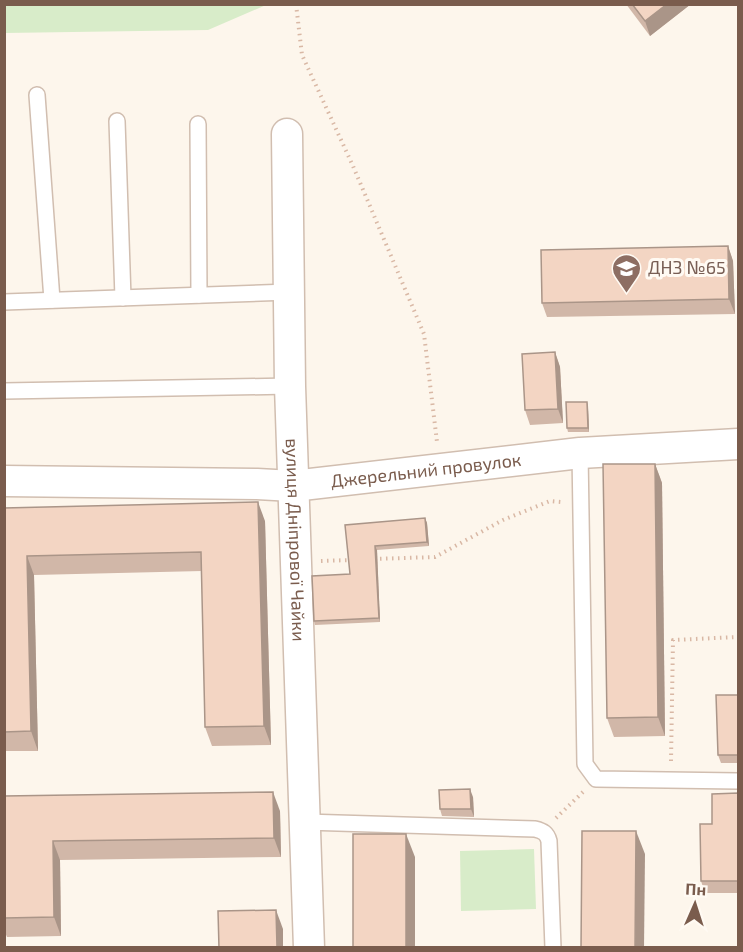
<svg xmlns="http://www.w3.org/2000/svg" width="743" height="952" font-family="'Exo 2',sans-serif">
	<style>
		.green { fill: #d8ecc9 }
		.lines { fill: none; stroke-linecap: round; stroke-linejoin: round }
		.service-casing { stroke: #d1beb0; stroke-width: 18 }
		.minor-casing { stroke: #d1beb0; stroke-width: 33 }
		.path { stroke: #d9b8a5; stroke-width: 4; stroke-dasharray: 1.5 4.5; stroke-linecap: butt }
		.service { stroke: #fff; stroke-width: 15 }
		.minor { stroke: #fff; stroke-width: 30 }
		.wall { fill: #d1b7a8 }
		.shaded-wall { fill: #aa9588 }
		.building { fill: #f3d5c3; stroke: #aa9588; stroke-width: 1.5 }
		.labels { text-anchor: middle; stroke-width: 6; stroke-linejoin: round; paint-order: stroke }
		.education-label { font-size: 18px; fill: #785e54; stroke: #fffaf3; text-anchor: start }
		.street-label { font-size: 18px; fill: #7a5c4d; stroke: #fffaf3 }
	</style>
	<rect width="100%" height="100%" fill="#fdf6ec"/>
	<g class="green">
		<path d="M 4,5 L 5,4 L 266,5 L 208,30 L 5,33 Z"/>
		<path d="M 534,849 L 536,909 L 461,911 L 460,851 Z"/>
	</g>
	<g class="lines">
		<defs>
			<g id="service">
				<path d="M 37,95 L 52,300"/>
				<path d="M 117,121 L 123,298"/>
				<path d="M 198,124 L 199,295"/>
				<path d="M 4,302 L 289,292"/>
				<path d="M 4,391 L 290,386"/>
				<path d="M 580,453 L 585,764 L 596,779 L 738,781"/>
				<path d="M 305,822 L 535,829 C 543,831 547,833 549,841 L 553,948"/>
			</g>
			<g id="minor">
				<path id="s1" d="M 287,134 L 290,386 L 309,948"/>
				<path id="s2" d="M 4,481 L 257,484 L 293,486 L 580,453 L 738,444"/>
			</g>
		</defs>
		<use href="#service" class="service-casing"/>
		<use href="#minor" class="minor-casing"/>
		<g class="path">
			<path d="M 296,4 L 302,55 L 353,166 L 424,334 L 437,442"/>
			<path d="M 374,559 L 435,557 L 503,520 L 550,501 L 561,502"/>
			<path d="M 321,561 L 352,560"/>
			<path d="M 671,761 L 673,640 L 738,637"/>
			<path d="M 556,818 L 583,792"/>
		</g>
		<use href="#service" class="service"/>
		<use href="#minor" class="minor"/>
	</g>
	<g class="wall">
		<path d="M 626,4 L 691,4 L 650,36 Z"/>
		<path d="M 728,246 L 733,261 L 735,314 L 547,317 L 542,303 Z"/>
		<path d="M 555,352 L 560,367 L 563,423 L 530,425 L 525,410 Z"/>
		<path d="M 587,402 L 588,406 L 589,432 L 568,432 L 567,428 Z"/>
		<path d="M 655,464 L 662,483 L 665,736 L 614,737 L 607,718 Z"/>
		<path d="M 4,508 L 265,521 L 271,745 L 212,746 L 205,727 L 202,571 L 34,575 L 38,751 L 4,751 Z"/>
		<path d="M 425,518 L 427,523 L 429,546 L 377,550 L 380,622 L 315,625 L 314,621 L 350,574 L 345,525 Z"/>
		<path d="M 738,695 L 738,763 L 721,763 L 718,755 Z"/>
		<path d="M 738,793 L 738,893 L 705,893 L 701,881 L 712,824 Z"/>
		<path d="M 4,796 L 280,811 L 281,857 L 60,860 L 61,936 L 7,937 L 4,930 Z"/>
		<path d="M 473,797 L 474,817 L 442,816 L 440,809 Z"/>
	</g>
	<g class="shaded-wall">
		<path d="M 667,4 L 691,4 L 650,36 L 645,21 Z"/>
		<path d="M 728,246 L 733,261 L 735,314 L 729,299 Z"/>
		<path d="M 555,352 L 560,367 L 563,423 L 558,409 Z"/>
		<path d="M 587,402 L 588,406 L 589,432 L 588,428 Z"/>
		<path d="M 655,464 L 662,483 L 665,736 L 658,717 Z"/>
		<path d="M 258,502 L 265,521 L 271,745 L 264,726 Z"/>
		<path d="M 425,518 L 427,523 L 429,546 L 427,542 Z"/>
		<path d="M 375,546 L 377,550 L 380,622 L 379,618 Z"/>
		<path d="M 27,556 L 34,575 L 38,751 L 31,731 Z"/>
		<path d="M 470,789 L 473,797 L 474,817 L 471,809 Z"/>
		<path d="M 273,792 L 280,811 L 281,857 L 274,838 Z"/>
		<path d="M 636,831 L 645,854 L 644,948 L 635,948 Z"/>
		<path d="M 406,834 L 415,857 L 415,948 L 406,948 Z"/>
		<path d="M 53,841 L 60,860 L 61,936 L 54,917 Z"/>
		<path d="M 276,910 L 283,929 L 283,948 L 277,948 Z"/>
	</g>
	<g class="building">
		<path d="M 632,4 L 667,4 L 645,21 Z"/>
		<path d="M 728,246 L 729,299 L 542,303 L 541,250 Z"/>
		<path d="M 555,352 L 558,409 L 525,410 L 522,354 Z"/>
		<path d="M 566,402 L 587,402 L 588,428 L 567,428 Z"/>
		<path d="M 603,464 L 655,464 L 658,717 L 607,718 Z"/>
		<path d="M 258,502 L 264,726 L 205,727 L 201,552 L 27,556 L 31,731 L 4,732 L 4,508 Z"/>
		<path d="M 425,518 L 427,542 L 375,546 L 379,618 L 314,621 L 312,576 L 350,574 L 345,525 Z"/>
		<path d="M 716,695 L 738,695 L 738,755 L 718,755 Z"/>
		<path d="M 470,789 L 471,809 L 440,809 L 439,790 Z"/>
		<path d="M 273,792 L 274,838 L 53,841 L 54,917 L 4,918 L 4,796 Z"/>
		<path d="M 738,793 L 738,881 L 701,881 L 700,824 L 712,824 L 712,794 Z"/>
		<path d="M 582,831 L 636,831 L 635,948 L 581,948 Z"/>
		<rect x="353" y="834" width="53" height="114"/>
		<path d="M 276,910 L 277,948 L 219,948 L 218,911 Z"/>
	</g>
	<defs>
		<symbol id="school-pin" viewBox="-11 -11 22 30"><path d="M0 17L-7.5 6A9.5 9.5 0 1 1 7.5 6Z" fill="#8d6e63" stroke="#fffaf3"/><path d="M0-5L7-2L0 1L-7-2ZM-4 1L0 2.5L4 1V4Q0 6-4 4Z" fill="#fff"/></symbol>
	</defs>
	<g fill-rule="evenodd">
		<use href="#school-pin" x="610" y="252" width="33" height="45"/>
	</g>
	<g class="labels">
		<g class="education-label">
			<text x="648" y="274">ДНЗ №65</text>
		</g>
		<g class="street-label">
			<text dy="6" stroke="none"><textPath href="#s2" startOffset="423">Джерельний провулок</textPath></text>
			<text dy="6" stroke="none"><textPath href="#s1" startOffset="406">вулиця Дніпрової Чайки</textPath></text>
		</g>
	</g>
	<rect width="743" height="952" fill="none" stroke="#7a5c4d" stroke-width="12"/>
	<g transform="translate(695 904) rotate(3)" stroke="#fffaf3" stroke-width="4.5" paint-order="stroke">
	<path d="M0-4.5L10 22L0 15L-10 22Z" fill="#7a5c4d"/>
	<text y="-9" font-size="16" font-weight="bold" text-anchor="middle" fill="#7a5c4d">Пн</text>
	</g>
</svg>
